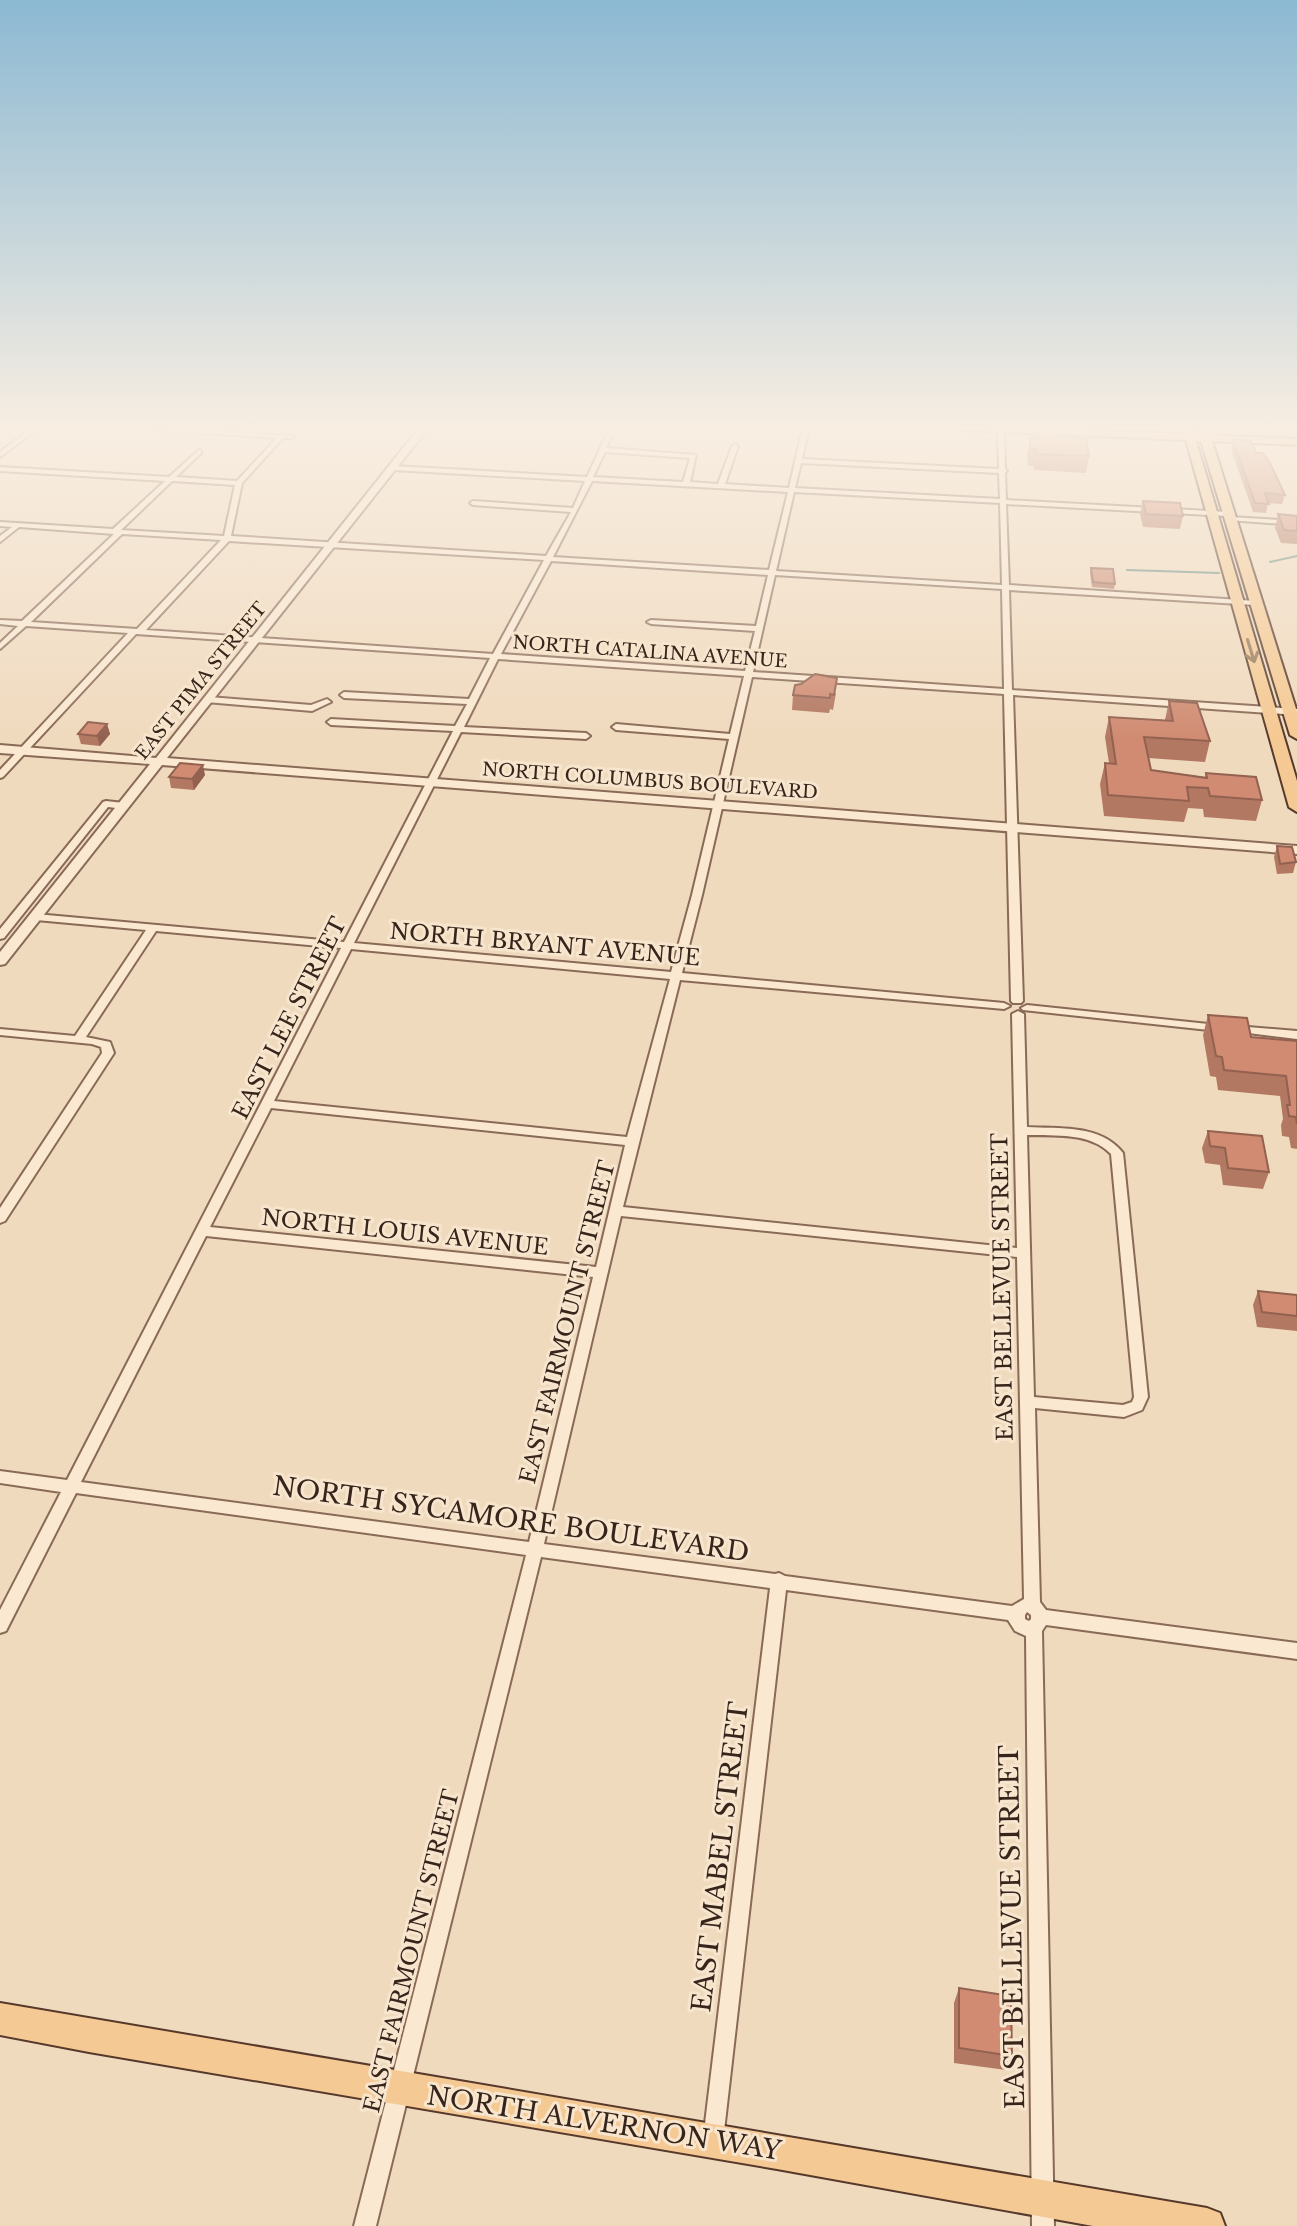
<svg xmlns="http://www.w3.org/2000/svg" width="1297" height="2226" font-family="'Libre Baskerville',serif">
	<style>
		.lines { fill: none; stroke-linecap: round; stroke-linejoin: round }
		.stream { stroke: #698f80; stroke-width: 2 }
		.minor-casing { stroke: #896a56; stroke-width: 4 }
		.tertiary-casing { stroke: #896a56; stroke-width: 4 }
		.primary-casing { stroke: #56392b; stroke-width: 4 }
		.minor { fill: #fae8d1; fill-rule: evenodd }
		.tertiary { fill: #fae8d1; fill-rule: evenodd }
		.primary { fill: #f5c993; fill-rule: evenodd }
		.wall { fill: #b37862 }
		.shaded-wall { fill: #926150 }
		.building { fill: #d08b72; stroke: #926150; stroke-width: 2 }
		.oneway { stroke: #967757 }
		.labels { text-anchor: middle; stroke-width: 6; stroke-linejoin: round; paint-order: stroke }
		.far-street-label { font-size: 18px; fill: #37251b; stroke: #f7e5ce }
		.street-label { font-size: 22px; fill: #37251b; stroke: #f7e5ce }
		.near-street-label { font-size: 26px; fill: #37251b; stroke: #f7e5ce }
	</style>
	<rect width="100%" height="100%" fill="#f0dabe"/>
	<g class="lines">
		<g class="stream">
			<path d="M 1270,562 L 1297,556"/>
			<path d="M 1127,570 L 1219,573"/>
		</g>
		<defs>
			<g id="minor">
				<path d="M 33,427 L 40,427 L 0,457 L 0,452 Z"/>
				<path d="M 110,427 L 153,427 L 293,436 L 293,438 L 283,438 L 242,483 L 231,536 L 546,556 L 571,512 L 473,505 L 470,503 L 473,501 L 573,508 L 585,481 L 394,470 L 391,468 L 394,466 L 587,477 L 610,427 L 616,427 L 606,448 L 696,455 L 690,482 L 718,484 L 732,446 L 735,444 L 738,446 L 725,484 L 789,488 L 803,427 L 809,427 L 802,459 L 999,469 L 998,429 L 1002,427 L 1004,429 L 1005,469 L 1007,471 L 1005,473 L 1006,500 L 1228,512 L 1231,514 L 1228,516 L 1006,504 L 1009,585 L 1256,601 L 1260,603 L 1256,605 L 1009,590 L 1012,690 L 1297,709 L 1297,715 L 1013,695 L 1023,1001 L 1021,1003 L 1013,1003 L 1011,1001 L 1004,694 L 752,677 L 702,895 L 682,973 L 1004,1003 L 1010,1006 L 1004,1009 L 680,980 L 623,1207 L 1017,1248 L 1012,1014 L 1018,1011 L 1024,1014 L 1027,1127 C 1059,1129 1101,1124 1123,1153 L 1148,1397 L 1142,1410 L 1124,1417 L 1035,1408 L 1040,1602 L 1046,1610 L 1297,1643 L 1297,1659 L 1046,1625 L 1042,1631 L 1054,2226 L 1032,2226 L 1026,1636 L 1015,1631 L 1008,1620 L 786,1590 L 723,2140 L 720,2147 L 713,2150 L 706,2147 L 703,2140 L 770,1588 L 541,1557 L 376,2226 L 354,2226 L 526,1555 L 76,1493 L 6,1631 L 0,1633 L 0,1610 L 61,1492 L 0,1483 L 0,1471 L 67,1480 L 341,948 L 156,931 L 86,1037 L 110,1042 L 114,1053 L 5,1221 L 0,1223 L 0,1208 L 102,1053 L 101,1047 L 92,1044 L 0,1035 L 0,1029 L 75,1036 L 146,930 L 36,920 L 31,917 L 36,914 L 344,942 L 453,731 L 331,725 L 327,722 L 331,719 L 455,726 L 467,704 L 344,698 L 340,695 L 344,692 L 469,699 L 490,658 L 136,634 L 3,777 L 0,778 L 0,770 L 128,633 L 26,626 L 0,649 L 0,643 L 18,626 L 0,624 L 0,620 L 22,621 L 114,534 L 19,527 L 0,542 L 0,536 L 12,527 L 0,526 L 0,522 L 113,529 L 165,481 L 0,471 L 0,467 L 169,477 L 199,450 L 201,451 L 201,453 L 176,477 L 237,481 L 277,438 ZM 605,452 L 690,458 L 683,482 L 593,477 ZM 801,463 L 999,473 L 1000,499 L 795,488 ZM 172,481 L 235,485 L 224,536 L 121,530 ZM 592,481 L 788,492 L 769,570 L 553,557 ZM 794,492 L 1000,503 L 1002,585 L 776,571 ZM 122,534 L 221,540 L 137,629 L 31,622 ZM 229,541 L 544,560 L 493,654 L 146,630 ZM 551,561 L 768,575 L 756,626 L 651,620 L 647,622 L 651,624 L 755,631 L 745,671 L 501,654 ZM 775,575 L 1002,589 L 1004,689 L 753,672 ZM 498,659 L 744,676 L 730,734 L 616,724 L 612,727 L 616,730 L 729,739 L 692,895 L 671,972 L 354,943 L 461,732 L 586,739 L 590,736 L 586,733 L 464,727 ZM 351,949 L 670,979 L 627,1137 L 274,1101 ZM 271,1108 L 625,1145 L 596,1267 L 210,1227 ZM 1027,1135 C 1055,1136 1090,1132 1111,1154 L 1134,1397 L 1132,1402 L 1123,1405 L 1034,1397 ZM 621,1216 L 1017,1257 L 1024,1599 L 1012,1606 L 785,1576 L 779,1573 L 775,1574 L 544,1544 ZM 206,1236 L 593,1277 L 529,1542 L 81,1482 ZM 1027,1612 L 1031,1615 L 1031,1619 L 1029,1621 L 1025,1619 L 1025,1615 Z"/>
				<path d="M 1038,427 L 1083,427 L 1085,429 L 1082,431 Z"/>
				<path d="M 1230,517 L 1297,521 L 1297,525 L 1228,520 L 1228,518 Z"/>
				<path d="M 209,697 L 311,705 L 327,699 L 331,702 L 312,711 L 206,702 L 205,700 Z"/>
				<path d="M 106,801 L 124,803 L 129,806 L 124,809 L 108,807 L 4,938 L 0,939 L 0,929 L 103,802 Z"/>
				<path d="M 1027,1005 L 1218,1025 L 1224,1028 L 1218,1031 L 1023,1010 L 1021,1008 Z"/>
				<path d="M 1236,1026 L 1297,1031 L 1297,1039 L 1232,1031 L 1230,1029 L 1232,1027 Z"/>
			</g>
			<path id="tertiary" d="M 420,427 L 429,427 L 167,758 L 1297,846 L 1297,854 L 162,765 L 5,964 L 0,965 L 0,952 L 150,764 L 0,753 L 0,745 L 156,758 Z"/>
			<g id="primary">
				<path d="M 955,427 L 1184,434 L 1182,427 L 1192,427 L 1194,434 L 1199,435 L 1197,427 L 1207,427 L 1210,435 L 1297,439 L 1297,445 L 1212,441 L 1297,712 L 1297,739 L 1290,735 L 1201,441 L 1196,441 L 1297,781 L 1297,812 L 1289,807 L 1186,440 L 960,430 Z"/>
				<path d="M 0,2003 L 1207,2208 L 1220,2213 L 1225,2226 L 1093,2226 L 777,2169 L 89,2052 L 0,2035 Z"/>
			</g>
		</defs>
		<use href="#minor" class="minor-casing"/>
		<use href="#tertiary" class="tertiary-casing"/>
		<use href="#primary" class="primary-casing"/>
		<use href="#minor" class="minor"/>
		<use href="#tertiary" class="tertiary"/>
		<use href="#primary" class="primary"/>
	</g>
	<g class="wall">
		<path d="M 1124,427 L 1137,427 L 1137,430 L 1125,429 Z"/>
		<path d="M 1243,427 L 1263,427 L 1262,431 Z"/>
		<path d="M 1034,434 L 1089,456 L 1086,473 L 1034,470 L 1034,466 L 1028,466 L 1027,455 L 1030,438 L 1033,439 Z"/>
		<path d="M 1233,440 L 1256,453 L 1285,495 L 1282,504 L 1268,503 L 1266,513 L 1253,512 L 1231,449 Z"/>
		<path d="M 1143,501 L 1183,516 L 1180,529 L 1143,527 L 1140,514 Z"/>
		<path d="M 1278,514 L 1297,516 L 1297,544 L 1281,543 L 1275,528 Z"/>
		<path d="M 1091,568 L 1115,584 L 1114,589 L 1092,587 L 1090,573 Z"/>
		<path d="M 836,693 L 833,710 L 830,709 L 829,713 L 792,710 L 793,695 Z"/>
		<path d="M 1169,701 L 1210,741 L 1205,762 L 1148,758 L 1151,770 L 1205,777 L 1206,773 L 1262,800 L 1256,821 L 1204,817 L 1203,809 L 1188,808 L 1184,822 L 1104,816 L 1100,784 L 1105,763 L 1109,763 L 1105,737 L 1109,717 L 1165,720 Z"/>
		<path d="M 107,724 L 110,734 L 100,746 L 81,744 L 78,734 Z"/>
		<path d="M 205,775 L 194,790 L 171,788 L 169,777 Z"/>
		<path d="M 1277,846 L 1296,862 L 1293,873 L 1277,874 L 1274,857 Z"/>
		<path d="M 1208,1015 L 1251,1037 L 1297,1041 L 1297,1149 L 1291,1148 L 1289,1137 L 1282,1136 L 1281,1125 L 1283,1119 L 1280,1096 L 1218,1090 L 1216,1077 L 1210,1076 L 1203,1035 Z"/>
		<path d="M 1208,1131 L 1269,1172 L 1263,1189 L 1223,1185 L 1220,1165 L 1205,1163 L 1202,1148 Z"/>
		<path d="M 1258,1291 L 1297,1295 L 1297,1331 L 1257,1327 L 1253,1305 Z"/>
		<path d="M 959,1988 L 1012,2056 L 1006,2070 L 954,2063 L 954,2003 Z"/>
	</g>
	<g class="shaded-wall">
		<path d="M 107,724 L 110,734 L 100,746 L 97,736 Z"/>
		<path d="M 203,765 L 205,775 L 194,790 L 192,779 Z"/>
	</g>
	<g class="building">
		<path d="M 1034,434 L 1086,437 L 1089,456 L 1037,454 L 1036,449 L 1030,449 L 1030,438 L 1034,439 Z"/>
		<path d="M 1233,440 L 1251,441 L 1256,453 L 1262,453 L 1269,461 L 1285,495 L 1265,493 L 1269,504 L 1255,503 Z"/>
		<path d="M 1143,501 L 1180,503 L 1183,516 L 1146,514 Z"/>
		<path d="M 1278,514 L 1297,516 L 1297,531 L 1284,530 Z"/>
		<path d="M 1091,568 L 1113,569 L 1115,584 L 1093,582 Z"/>
		<path d="M 815,674 L 837,678 L 834,695 L 830,694 L 830,698 L 793,695 L 795,685 L 801,684 Z"/>
		<path d="M 1169,701 L 1197,703 L 1210,741 L 1144,737 L 1151,770 L 1207,778 L 1206,773 L 1256,777 L 1262,800 L 1210,796 L 1208,788 L 1187,787 L 1189,801 L 1108,795 L 1105,763 L 1116,764 L 1109,717 L 1173,721 Z"/>
		<path d="M 88,722 L 107,724 L 97,736 L 78,734 Z"/>
		<path d="M 180,763 L 203,765 L 192,779 L 169,777 Z"/>
		<path d="M 1277,846 L 1292,847 L 1296,862 L 1280,864 Z"/>
		<path d="M 1208,1015 L 1247,1018 L 1251,1037 L 1297,1041 L 1297,1124 L 1296,1117 L 1289,1116 L 1287,1105 L 1290,1105 L 1286,1076 L 1224,1070 L 1222,1057 L 1216,1056 Z"/>
		<path d="M 1208,1131 L 1262,1136 L 1269,1172 L 1228,1168 L 1225,1148 L 1210,1146 Z"/>
		<path d="M 1258,1291 L 1297,1295 L 1297,1316 L 1262,1312 Z"/>
		<path d="M 959,1988 L 1011,1996 L 1012,2056 L 959,2048 Z"/>
	</g>
	<defs><path id="oneway-shaft" d="M-6 0H5M1.5-3L5.5 0L1.5 3" fill="none" stroke-width="1.6" stroke-linecap="round" stroke-linejoin="round" transform="scale(2)"/></defs>
	<use class="oneway" href="#oneway-shaft" transform="translate(1251 651) rotate(73)"/>
	<linearGradient id="sky" x2="0" y2="1"><stop stop-color="#8cb9d3"/><stop offset="0.58" stop-color="#f8eee2"/><stop offset="1" stop-color="#f8eee2" stop-opacity="0"/></linearGradient>
	<rect width="1297" height="739" fill="url(#sky)"/>
	<g class="labels">
		<g class="far-street-label">
			<text transform="translate(650 652) rotate(4)" y="6">NORTH CATALINA AVENUE</text>
			<text transform="translate(201 681) rotate(-51)" y="6">EAST PIMA STREET</text>
			<text transform="translate(650 781) rotate(4)" y="6">NORTH COLUMBUS BOULEVARD</text>
		</g>
		<g class="street-label">
			<text transform="translate(545 944) rotate(5)" y="8">NORTH BRYANT AVENUE</text>
			<text transform="translate(289 1018) rotate(-63)" y="8">EAST LEE STREET</text>
			<text transform="translate(405 1232) rotate(6)" y="8">NORTH LOUIS AVENUE</text>
			<text transform="translate(1002 1287) rotate(-91)" y="8">EAST BELLEVUE STREET</text>
			<text transform="translate(567 1322) rotate(-76)" y="8">EAST FAIRMOUNT STREET</text>
			<text transform="translate(411 1951) rotate(-76)" y="8">EAST FAIRMOUNT STREET</text>
		</g>
		<g class="near-street-label">
			<text transform="translate(511 1519) rotate(8)" y="9">NORTH SYCAMORE BOULEVARD</text>
			<text transform="translate(720 1857) rotate(-83)" y="9">EAST MABEL STREET</text>
			<text transform="translate(1012 1927) rotate(-91)" y="9">EAST BELLEVUE STREET</text>
			<text transform="translate(604 2123) rotate(9)" y="9">NORTH ALVERNON WAY</text>
		</g>
	</g>
</svg>
